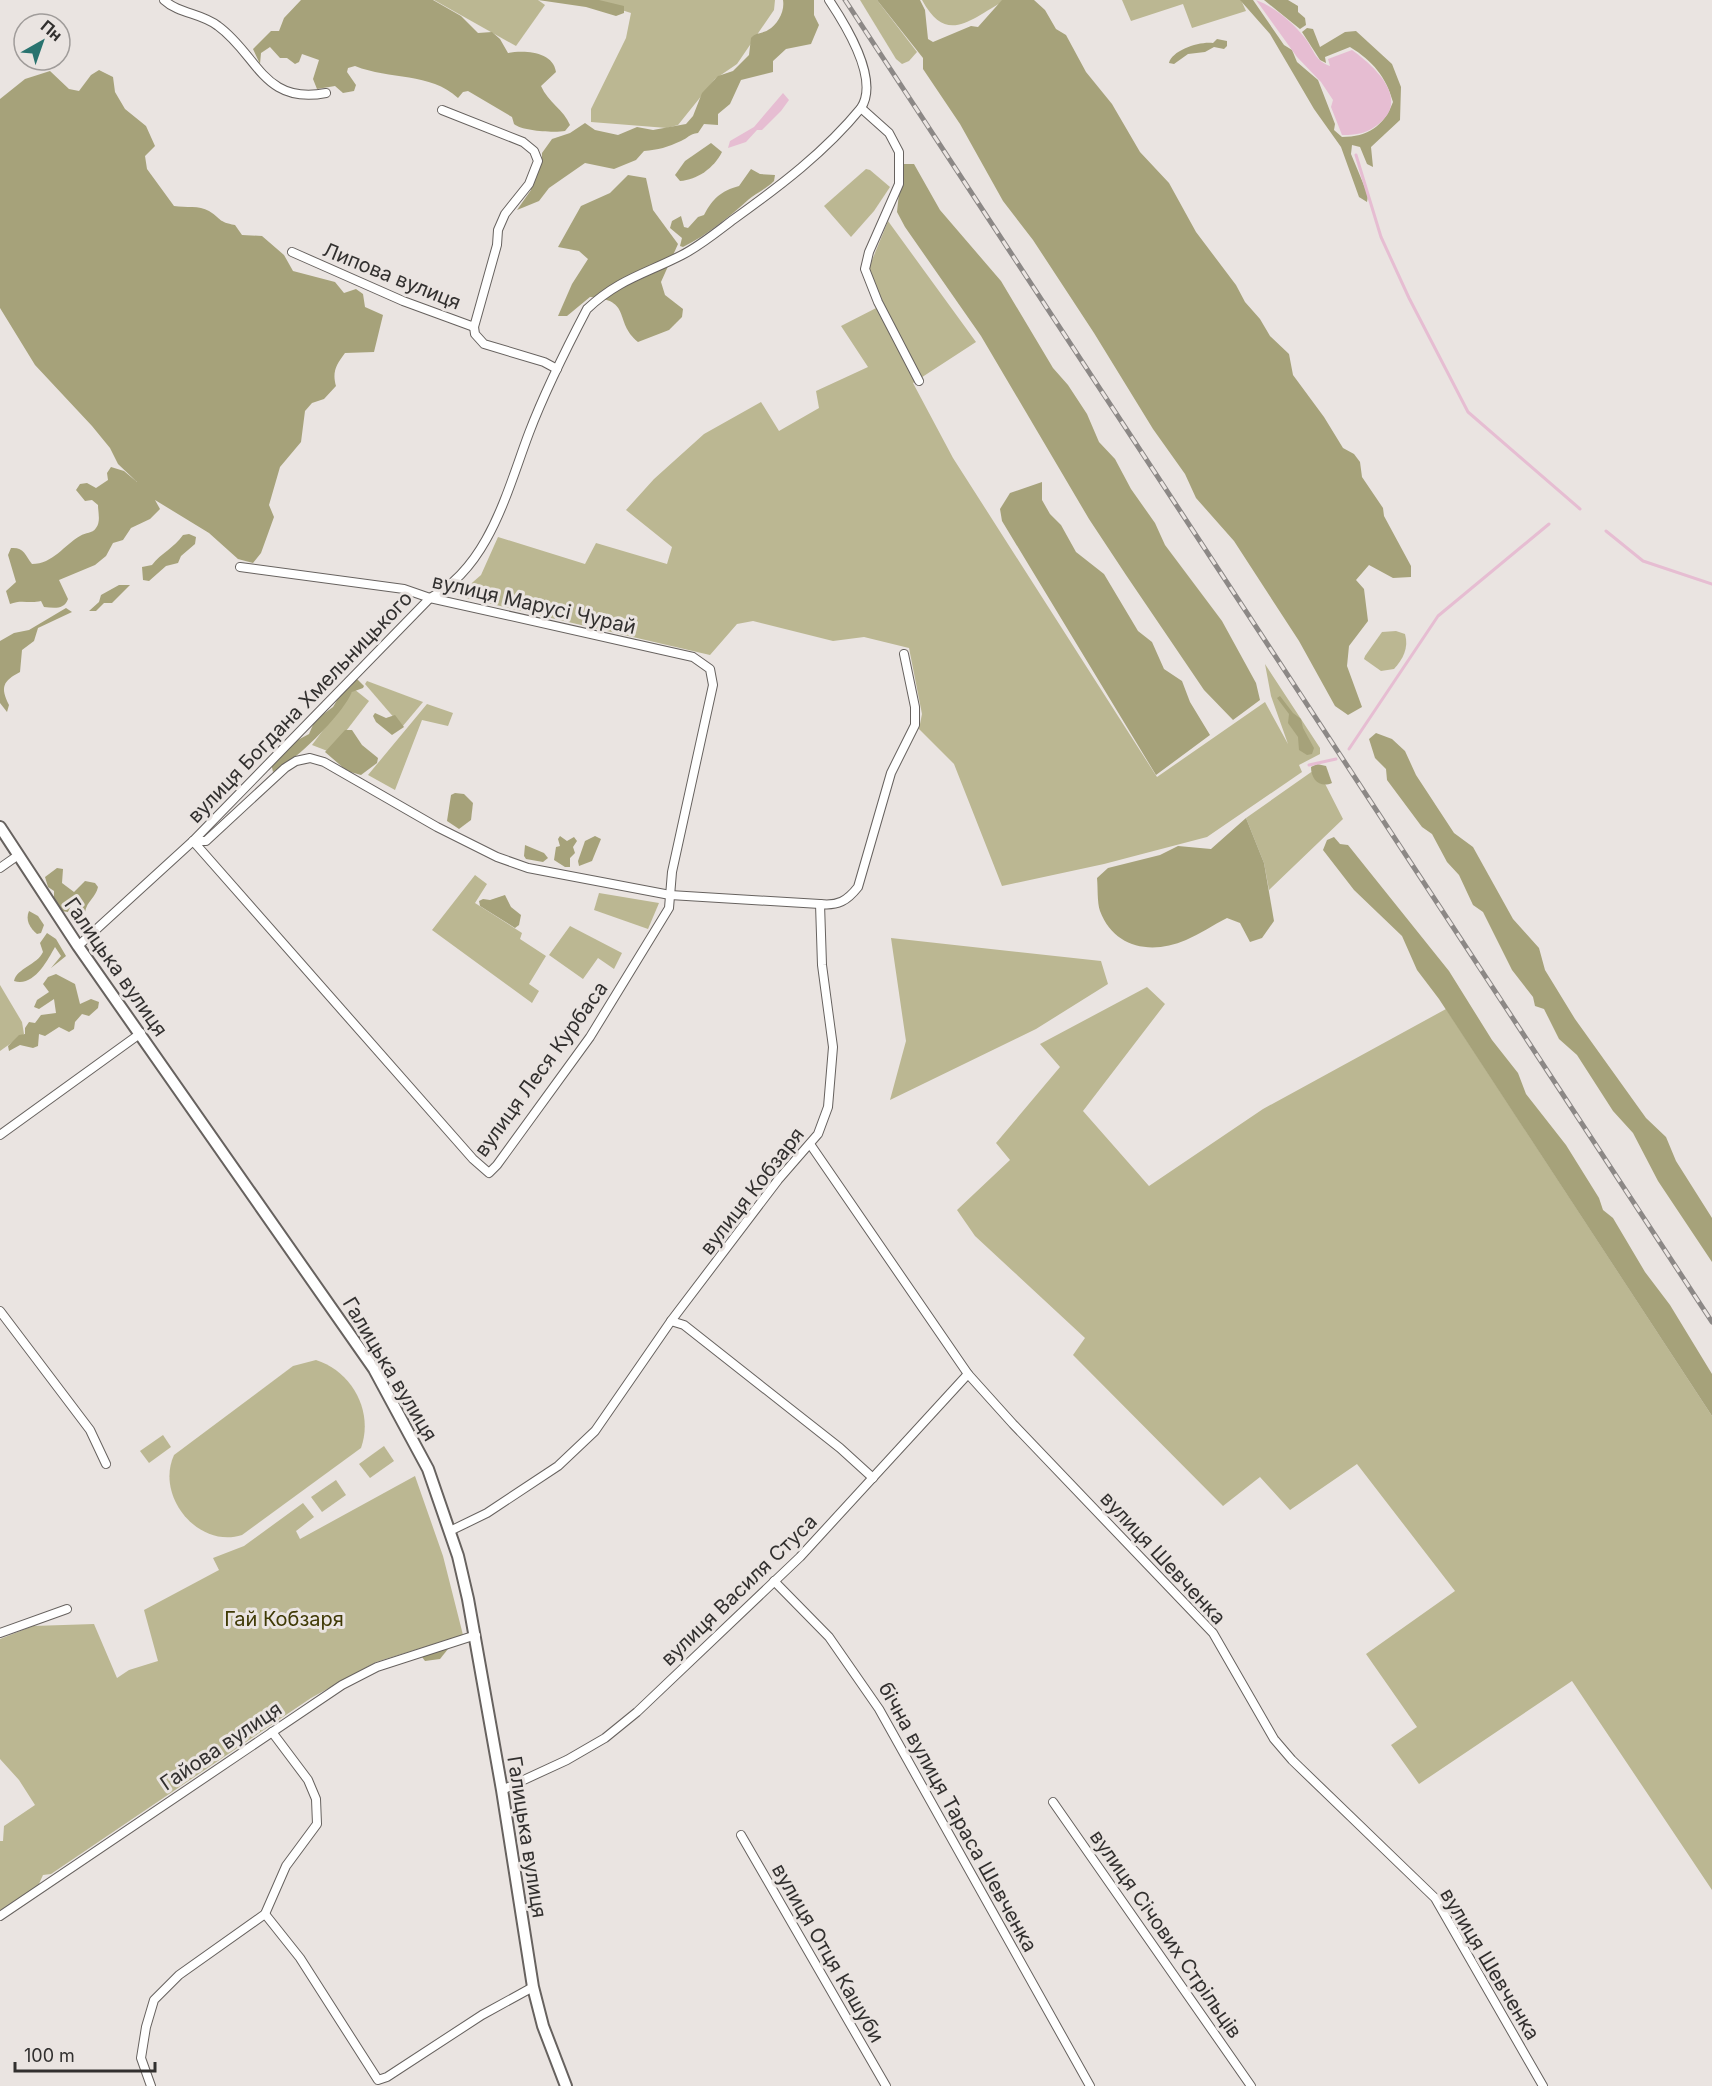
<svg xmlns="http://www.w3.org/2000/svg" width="1712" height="2086" font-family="Inter,sans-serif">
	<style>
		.green { fill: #bbb792 }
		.forest { fill: #a6a27a }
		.water { fill: #e6bdd2 }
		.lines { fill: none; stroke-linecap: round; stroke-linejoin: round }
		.stream { stroke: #e6bdd2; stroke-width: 3 }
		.street-casing { stroke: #67625f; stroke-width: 10 }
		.secondary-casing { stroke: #67625f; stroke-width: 14 }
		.street { stroke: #fff; stroke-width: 8 }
		.secondary { stroke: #fff; stroke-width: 10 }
		.rail-casing { stroke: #8c8886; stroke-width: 5 }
		.rail { stroke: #eae4e1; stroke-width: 3; stroke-dasharray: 9; stroke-linecap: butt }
		.labels { text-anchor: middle; stroke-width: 6; stroke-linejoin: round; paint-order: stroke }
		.street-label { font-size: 20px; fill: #32302f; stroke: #eae4e1 }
		.park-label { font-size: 20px; fill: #3f3905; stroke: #eae4e1 }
	</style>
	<rect width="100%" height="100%" fill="#eae4e1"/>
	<g class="green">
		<path d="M 434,0 L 538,0 L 545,5 L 516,46 Z"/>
		<path d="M 590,0 L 775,0 L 774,10 L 737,64 L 715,79 L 678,125 L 667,128 L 591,122 L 591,109 L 626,38 L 631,13 Z"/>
		<path d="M 860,0 L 877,0 L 917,52 L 909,61 L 902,64 L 896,59 Z"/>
		<path d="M 922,0 L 1006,0 C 970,19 947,46 922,0 Z"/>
		<path d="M 1122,0 L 1241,0 L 1246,11 L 1192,28 L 1183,4 L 1131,21 Z"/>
		<path d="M 866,169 L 870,170 L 890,187 L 874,211 L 851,237 L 824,206 Z"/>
		<path d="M 888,221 L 976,342 L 913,383 L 953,458 L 1157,777 L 1265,702 L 1288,744 L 1271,696 L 1265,664 L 1320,748 L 1320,754 L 1299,765 L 1302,772 L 1207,837 L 1104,864 L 1002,886 L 954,764 L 919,729 L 922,714 L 909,648 L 864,637 L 833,641 L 753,621 L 737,624 L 710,655 L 457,596 L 481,575 L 498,537 L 585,564 L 596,543 L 667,564 L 672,547 L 626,510 L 654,479 L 704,434 L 761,402 L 779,431 L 819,408 L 816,391 L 868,367 L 841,326 L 884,304 L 868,270 Z"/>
		<path d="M 1396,631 L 1405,634 C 1409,648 1403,659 1394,669 L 1381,671 L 1364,659 L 1365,656 L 1382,632 Z"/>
		<path d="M 367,681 L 423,702 L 402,727 L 365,684 Z"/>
		<path d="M 354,689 L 369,701 L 330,752 L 312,745 Z"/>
		<path d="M 427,704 L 453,713 L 448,726 L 422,720 L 395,790 L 368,775 Z"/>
		<path d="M 1317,768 L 1343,819 L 1269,890 L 1264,863 L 1246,818 Z"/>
		<path d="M 475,875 L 487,884 L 475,903 L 522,933 L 520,939 L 546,956 L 529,984 L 539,991 L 532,1003 L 432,930 Z"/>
		<path d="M 599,893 L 659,903 L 648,929 L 594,910 Z"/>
		<path d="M 570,926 L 622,953 L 614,969 L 598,958 L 583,979 L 549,955 Z"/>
		<path d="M 891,938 L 1101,961 L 1108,984 L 1036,1029 L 890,1100 L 906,1041 Z"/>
		<path d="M 0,985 L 22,1022 L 24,1034 L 0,1051 Z"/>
		<path d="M 1147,987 L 1165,1004 L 1083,1111 L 1149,1186 L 1263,1109 L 1446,1009 L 1712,1416 L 1712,1890 L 1572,1681 L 1419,1784 L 1391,1745 L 1417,1727 L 1366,1654 L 1455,1591 L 1357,1464 L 1290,1510 L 1260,1477 L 1223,1506 L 1073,1355 L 1085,1338 L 975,1236 L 957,1210 L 1010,1160 L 996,1143 L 1060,1067 L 1040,1044 Z"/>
		<path d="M 316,1360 C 352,1371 374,1412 361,1448 L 242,1535 C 199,1549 155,1497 174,1455 L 293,1366 Z"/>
		<path d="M 163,1435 L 171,1447 L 149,1463 L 140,1451 Z"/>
		<path d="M 384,1446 L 394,1461 L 370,1478 L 359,1464 Z"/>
		<path d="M 415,1476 L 443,1556 L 463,1635 L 376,1662 L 311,1698 L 51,1874 L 43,1875 L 38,1886 L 0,1911 L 0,1841 L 3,1841 L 4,1826 L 35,1805 L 19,1780 L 0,1759 L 0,1639 L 33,1626 L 94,1624 L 117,1678 L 129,1670 L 158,1661 L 144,1610 L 219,1570 L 213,1558 L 244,1546 L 303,1503 L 314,1517 L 296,1531 L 300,1539 Z"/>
		<path d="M 336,1480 L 346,1495 L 322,1512 L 311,1497 Z"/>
	</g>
	<g class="forest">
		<path d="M 301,0 L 433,0 L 461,16 L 478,33 L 492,32 L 500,39 L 508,53 C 524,50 553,51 556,72 L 541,86 C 548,102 564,110 570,125 L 565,131 C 554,133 522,131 514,124 L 512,117 L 468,91 L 463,92 L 458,98 C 430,72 390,80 355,66 L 348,68 L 347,72 L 356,85 L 354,91 L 343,93 L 335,86 L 317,89 L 313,79 L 319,60 L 302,54 L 299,62 L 295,64 L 287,58 L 280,58 L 270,47 L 261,53 L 260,64 L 253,49 L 271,31 L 279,31 L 284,18 Z"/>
		<path d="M 538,0 L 599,0 L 624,6 L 624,13 L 616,16 L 586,7 Z"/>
		<path d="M 783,0 L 814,0 L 814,15 L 819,25 L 811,44 L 786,49 L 773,61 L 773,72 L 741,80 L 730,104 L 718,114 L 718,125 L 704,124 L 698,133 C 689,134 688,138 681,141 C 668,147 658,150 644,151 L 636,160 L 614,169 L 585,163 L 549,188 L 539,201 L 517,210 L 531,190 L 531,183 L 542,160 L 542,153 L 552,139 L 570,133 L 585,123 L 595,130 L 618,135 L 637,127 L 653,130 L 686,124 L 693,116 L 702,93 L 718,76 L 733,71 L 749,55 L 751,38 C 756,32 762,34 768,30 C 778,24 785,11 783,0 Z"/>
		<path d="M 877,0 L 920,0 L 925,10 L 928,39 L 933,42 L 971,26 L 978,27 L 1002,0 L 1034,0 L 1045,10 L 1056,29 L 1066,35 L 1086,72 L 1112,104 L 1140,152 L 1169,183 L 1196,232 L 1236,285 L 1245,302 L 1260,319 L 1270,336 L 1289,354 L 1293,375 L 1324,417 L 1343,448 L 1354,454 L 1360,462 L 1362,477 L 1383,508 L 1384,516 L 1411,566 L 1411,577 L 1393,578 L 1369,565 L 1356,580 L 1364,589 L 1368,621 L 1349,646 L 1347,666 L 1362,707 L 1348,715 L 1335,706 L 1299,641 L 1234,541 L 1196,498 L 1185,474 L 1153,429 L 1094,333 L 1033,240 L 1003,201 L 960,124 L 923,69 L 923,58 Z"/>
		<path d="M 1240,0 L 1253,0 L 1284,45 L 1292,50 L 1297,62 L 1318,80 L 1335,124 L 1334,130 L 1342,137 C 1368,137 1384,126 1393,102 C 1386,77 1373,61 1350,47 L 1325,57 L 1326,63 L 1320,60 L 1302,32 L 1307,28 L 1313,29 L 1320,47 L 1345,32 L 1356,31 L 1392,64 L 1401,87 L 1400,120 L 1371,147 L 1373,167 L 1367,164 L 1360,147 L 1352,145 L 1351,154 L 1368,195 L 1367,202 L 1359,197 L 1341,147 L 1314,109 L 1270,34 Z"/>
		<path d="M 1264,0 L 1288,0 L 1298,6 L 1298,12 L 1305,18 L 1306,25 L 1300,29 Z"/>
		<path d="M 1217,39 L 1227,41 L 1227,46 L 1224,49 L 1214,47 L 1205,52 L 1188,54 L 1174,64 L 1169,63 C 1172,50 1200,41 1213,43 Z"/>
		<path d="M 99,70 L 113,77 L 115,92 L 125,109 L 146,126 L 155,146 L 145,156 L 147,169 L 174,206 C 186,208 199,205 209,211 C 222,219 218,222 235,225 L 242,235 L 262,236 L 284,255 L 293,271 L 335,282 L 344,293 L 356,289 L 363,294 L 365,307 L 383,315 L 374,352 L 345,353 C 336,365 332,372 336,386 L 324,399 L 312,403 L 305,411 L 301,442 L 280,467 L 269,505 L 274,517 L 261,553 L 253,563 L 238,559 L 209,533 L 155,500 L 160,509 L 150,519 L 131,528 L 123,540 L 113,543 L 106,556 L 95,565 L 59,580 L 68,599 C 64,610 54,608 44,607 L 41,601 C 29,604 22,599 10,604 L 6,591 L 16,582 L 8,555 L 11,548 C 24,547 25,555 32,564 C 53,564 64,545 80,536 C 86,532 92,534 96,528 C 101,521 98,513 98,505 L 92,500 L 85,501 L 76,490 L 80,484 L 87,483 L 96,488 L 108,480 L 107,473 L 111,467 L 124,471 L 137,482 L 118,464 L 110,448 L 92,426 L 35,365 L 0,308 L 0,99 L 25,79 L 50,71 L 69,89 L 79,91 L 91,75 Z"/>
		<path d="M 711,143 L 722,152 C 714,168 697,180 680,181 L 675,175 L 685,161 Z"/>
		<path d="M 902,164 L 914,164 L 940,210 L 1001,281 L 1053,368 L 1068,385 L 1087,414 L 1099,442 L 1115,459 L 1131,489 L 1155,523 L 1165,545 L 1222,621 L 1256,683 L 1260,700 L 1233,720 L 1204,690 L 1126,575 L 1089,519 L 981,336 L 905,227 L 897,212 Z"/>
		<path d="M 751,169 L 760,174 L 775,175 L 774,181 C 766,189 756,193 748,200 C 728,218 707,235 683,247 L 680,246 L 682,238 L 670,228 L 672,221 L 681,216 L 684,227 L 688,228 L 698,217 L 704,215 C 713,198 721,191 739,186 Z"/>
		<path d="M 628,175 L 646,178 L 653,210 L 678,244 L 661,282 L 665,295 L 683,309 L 682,317 L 669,330 L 638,342 C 613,321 633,300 590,297 L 567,316 L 558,316 L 572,284 L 588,259 L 579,251 L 558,247 L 581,206 L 610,193 Z"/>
		<path d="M 1042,482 L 1042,500 L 1050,514 L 1061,525 L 1076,552 L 1104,574 L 1138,631 L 1152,642 L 1164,669 L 1182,681 L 1190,702 L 1210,735 L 1156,775 L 1002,521 L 1000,509 L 1010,493 Z"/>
		<path d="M 189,534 L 196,537 L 195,544 L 181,556 L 178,563 L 166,566 L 149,581 L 143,580 L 142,567 L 152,565 C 161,553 174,548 183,535 Z"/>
		<path d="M 119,585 L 130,585 L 112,603 L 104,603 L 96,611 L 89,611 L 99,602 L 101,595 Z"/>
		<path d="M 66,608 L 72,612 L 38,628 L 34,641 L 22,650 L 20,672 C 3,681 0,687 9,705 L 7,712 L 0,703 L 0,641 L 14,633 L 29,630 Z"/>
		<path d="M 356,678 L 364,686 L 363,688 L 352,692 C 342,715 297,760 273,772 L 271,763 L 294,742 L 309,734 L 315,720 L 333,707 L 343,690 L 351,686 Z"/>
		<path d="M 1280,696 L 1293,713 L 1301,719 L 1303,728 L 1314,748 L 1312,754 L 1307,755 L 1299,750 L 1298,737 L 1288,723 L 1289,714 L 1277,698 Z"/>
		<path d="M 375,713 L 386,718 L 395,715 L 404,727 L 392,735 L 376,722 L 373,716 Z"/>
		<path d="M 345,730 L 352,730 L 362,745 L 378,758 L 377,763 L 361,775 L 347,771 L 325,752 Z"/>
		<path d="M 1376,733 L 1392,739 L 1405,751 L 1416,775 L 1454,833 L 1473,847 L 1513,919 L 1539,948 L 1545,970 L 1575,1019 L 1646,1118 L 1666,1137 L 1676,1161 L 1712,1218 L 1712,1262 L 1658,1181 L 1633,1133 L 1613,1111 L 1577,1055 L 1559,1039 L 1544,1009 L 1535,1006 L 1533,997 L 1512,970 L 1483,912 L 1473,905 L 1459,875 L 1447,862 L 1432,834 L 1422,827 L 1387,780 L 1386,769 L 1375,758 L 1369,739 Z"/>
		<path d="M 1317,764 L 1326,766 L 1332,783 C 1320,788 1311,780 1311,767 Z"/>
		<path d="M 455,793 L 464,794 L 473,803 L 471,820 L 459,829 L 447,821 L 451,795 Z"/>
		<path d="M 1246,818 L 1264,863 L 1274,921 L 1262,938 L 1250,942 L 1240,923 L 1227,918 C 1213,925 1200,934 1186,940 C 1151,955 1114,948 1100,911 C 1097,902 1098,888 1097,878 L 1108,868 L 1160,855 L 1178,846 L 1211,849 Z"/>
		<path d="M 560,836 L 567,841 L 574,837 L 577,841 L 573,847 L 575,853 L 570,858 L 570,867 L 565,867 L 554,860 L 556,847 L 560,846 L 558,839 Z"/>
		<path d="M 595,836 L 601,839 L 592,861 L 579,866 L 578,861 L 585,841 Z"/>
		<path d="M 1334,837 L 1340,844 L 1348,845 L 1449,971 L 1492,1040 L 1518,1073 L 1526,1094 L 1566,1145 L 1599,1198 L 1603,1210 L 1613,1218 L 1645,1272 L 1670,1305 L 1712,1374 L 1712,1416 L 1439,999 L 1417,970 L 1402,936 L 1354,890 L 1323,850 L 1327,840 Z"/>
		<path d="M 525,845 L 544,853 L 548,858 L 543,862 L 526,859 L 524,856 Z"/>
		<path d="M 57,868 L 63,869 L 62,883 L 74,892 L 85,881 L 95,883 L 98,887 C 96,897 87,901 85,912 L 80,912 L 79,904 L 73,902 L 68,912 L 61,911 L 54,905 L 54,891 L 48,887 L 45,877 Z"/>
		<path d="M 505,895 L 511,907 L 521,915 L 519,925 L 515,928 L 480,906 L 479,901 L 483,899 L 490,900 Z"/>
		<path d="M 29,911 L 38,916 L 44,925 L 41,933 L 37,934 C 30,928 25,920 29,911 Z"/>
		<path d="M 47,933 L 56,939 L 66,956 L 51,968 L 61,956 L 55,947 C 47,961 34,987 14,981 C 17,968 37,965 43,952 L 40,943 Z"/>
		<path d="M 56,974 L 75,984 L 80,1004 L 91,999 L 99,1002 L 98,1008 L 89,1016 L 82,1014 L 75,1022 L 74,1029 L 69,1032 L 59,1027 L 45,1036 L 39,1034 L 38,1046 L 33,1048 L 20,1045 L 9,1051 L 8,1046 L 19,1035 L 25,1034 L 25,1028 L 29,1022 L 35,1023 L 41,1015 L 56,1013 L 54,999 L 39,1009 L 34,1007 L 37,1000 L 49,992 L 43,984 L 48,977 Z"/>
		<path d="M 441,1647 L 448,1649 L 440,1659 L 425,1661 L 422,1657 L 425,1653 Z"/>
	</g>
	<g class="water">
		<path d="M 1256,0 C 1275,7 1293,23 1305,38 C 1314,50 1315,61 1330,66 L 1328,59 L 1352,50 C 1373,65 1409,97 1381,122 C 1368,133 1359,135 1342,135 L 1331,107 L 1333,100 L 1321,82 L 1297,57 Z"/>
		<path d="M 783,93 L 789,100 L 781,111 L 762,130 L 757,130 L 746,142 L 728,148 L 730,141 L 754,127 Z"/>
	</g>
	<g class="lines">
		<g class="stream">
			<path d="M 1356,155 L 1381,237 L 1409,298 L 1468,412 L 1580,509"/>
			<path d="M 1606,531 L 1643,561 L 1712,584"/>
			<path d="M 1349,749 L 1438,616 L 1549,524"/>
			<path d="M 1309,765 L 1336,759"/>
		</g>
		<defs>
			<g id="street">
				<path d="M 164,0 C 179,14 202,13 218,26 C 258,55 263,105 326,93"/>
				<path d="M 861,108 L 889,133 L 899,152 L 899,184 L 869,252 L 865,269 L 878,302 L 919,381"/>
				<path d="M 292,252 L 403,301 L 474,327 L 497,245 L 498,230 L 505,214 L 529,184 L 538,161 L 534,151 L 523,142 L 442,110"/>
				<path d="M 474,327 L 475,334 L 484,344 L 544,362 L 557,369"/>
				<path d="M 193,841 L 473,1159 L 489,1173 L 497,1165 L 590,1037 L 669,908 L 672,872 L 713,685 L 710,669 L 693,657 L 430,598 L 404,589 L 240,567"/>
				<path d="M 193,841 L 206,841 L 285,768 L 296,761 L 310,758 L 324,762 L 437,827 L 497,857 L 528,868 L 670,895 L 820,904"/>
				<path d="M 0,868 L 17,856"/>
				<path d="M 78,946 L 193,841 L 430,598 C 489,567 507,491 529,433 C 545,391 566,349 587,309 C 619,279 645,274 682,255 C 700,246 718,231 734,219 C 780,186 825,152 861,108 C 880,79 845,24 829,0"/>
				<path d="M 0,1135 L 141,1033"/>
				<path d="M 810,1144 L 968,1374 L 1013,1424 L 1213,1633 L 1274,1739 L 1292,1760 L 1435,1898 L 1543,2086"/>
				<path d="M 0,1311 L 90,1430 L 106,1464"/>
				<path d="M 671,1321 L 684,1325 L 840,1448 L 873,1478"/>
				<path d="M 450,1531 L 487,1513 L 558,1466 L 595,1431 L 671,1321 L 778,1180 L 818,1134 L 828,1107 L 833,1047 L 822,965 L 820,904 C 838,906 847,901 858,887 L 891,773 L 915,725 L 915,707 L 904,654"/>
				<path d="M 774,1581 L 829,1637 L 879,1709 L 1090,2086"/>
				<path d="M 0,1633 L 67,1609"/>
				<path d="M 502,1790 L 567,1760 L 605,1738 L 637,1712 L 800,1557 L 968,1374"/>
				<path d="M 1053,1802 L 1251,2086"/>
				<path d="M 741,1835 L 886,2086"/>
				<path d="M 265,1914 L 300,1958 L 378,2080 L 387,2077 L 482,2015 L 533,1987"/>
				<path d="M 0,1916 L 342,1685 L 377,1667 L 476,1635"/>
				<path d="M 151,2086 L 141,2058 L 146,2027 L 154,2000 L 179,1975 L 265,1914 L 286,1866 L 317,1824 L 316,1799 L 308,1780 L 272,1732"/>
			</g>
			<path id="secondary" d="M 0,827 L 78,946 L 374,1369 L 428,1469 L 458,1556 L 468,1599 L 502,1790 L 533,1987 L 543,2026 L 566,2086"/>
		</defs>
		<use href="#street" class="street-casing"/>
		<use href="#secondary" class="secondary-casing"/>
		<use href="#street" class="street"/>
		<use href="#secondary" class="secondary"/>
		<defs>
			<path id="rail" d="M 845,0 L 1712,1322"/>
		</defs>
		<use href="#rail" class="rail-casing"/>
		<use href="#rail" class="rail"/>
	</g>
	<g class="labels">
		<g class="street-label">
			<text transform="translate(392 276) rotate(22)" y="7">Липова вулиця</text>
			<text transform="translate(534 604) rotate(13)" y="7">вулиця Марусі Чурай</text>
			<text transform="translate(300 707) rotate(-46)" y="7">вулиця Богдана Хмельницького</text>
			<text transform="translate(116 967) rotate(55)" y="7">Галицька вулиця</text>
			<text transform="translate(541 1069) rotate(-54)" y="7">вулиця Леся Курбаса</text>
			<text transform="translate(752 1191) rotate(-52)" y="7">вулиця Кобзаря</text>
			<text transform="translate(390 1369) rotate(59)" y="7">Галицька вулиця</text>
			<text transform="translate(1163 1558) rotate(47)" y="7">вулиця Шевченка</text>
			<text transform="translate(739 1590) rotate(-44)" y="7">вулиця Василя Стуса</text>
			<text transform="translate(221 1746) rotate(-34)" y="7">Гайова вулиця</text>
			<text transform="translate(958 1817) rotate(61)" y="7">бічна вулиця Тараса Шевченка</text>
			<text transform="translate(527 1837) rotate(81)" y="7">Галицька вулиця</text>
			<text transform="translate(1166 1934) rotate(55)" y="7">вулиця Січових Стрільців</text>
			<text transform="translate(828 1953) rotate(60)" y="7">вулиця Отця Кашуби</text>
			<text transform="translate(1490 1964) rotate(59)" y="7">вулиця Шевченка</text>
		</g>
		<g class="park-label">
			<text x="284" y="1626">Гай Кобзаря</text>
		</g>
	</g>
	<g transform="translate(42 42) rotate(40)"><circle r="28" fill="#eae4e1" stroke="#a09c9a" stroke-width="1.5"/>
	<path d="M0-4.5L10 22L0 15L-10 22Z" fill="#29736f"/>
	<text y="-9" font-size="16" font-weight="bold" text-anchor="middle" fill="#32302f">Пн</text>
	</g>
	<path d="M15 2062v9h140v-9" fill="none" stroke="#32302f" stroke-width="3"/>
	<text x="24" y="2062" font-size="18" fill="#32302f" stroke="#eae4e1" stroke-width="4.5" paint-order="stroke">100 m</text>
</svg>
